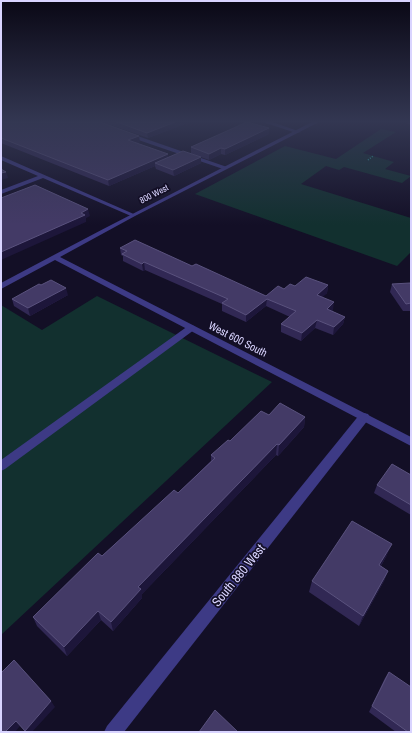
<svg xmlns="http://www.w3.org/2000/svg" width="412" height="733" font-family="'Archivo Narrow',sans-serif">
	<style>
		.green { fill: #12302f }
		.lines { fill: none; stroke-linecap: round; stroke-linejoin: round }
		.path { stroke: #2fb8b0; stroke-width: 1.5; stroke-dasharray: 1 1.5; stroke-linecap: butt }
		.minor { fill: #3d3a85; fill-rule: evenodd }
		.tertiary { fill: #3d3a85; fill-rule: evenodd }
		.wall { fill: #312854 }
		.shaded-wall { fill: #1d163a }
		.building { fill: #433a66; stroke: #5a527e }
		.labels { text-anchor: middle; stroke-width: 3.5; stroke-linejoin: round; paint-order: stroke }
		.far-street-label { font-size: 9px; fill: #d9d4ff; stroke: #130f26 }
		.street-label { font-size: 11px; fill: #d9d4ff; stroke: #130f26 }
		.near-street-label { font-size: 13px; fill: #d9d4ff; stroke: #130f26 }
	</style>
	<rect width="100%" height="100%" fill="#130f26"/>
	<g class="green">
		<path d="M 381,129 L 396,132 L 363,153 L 394,162 L 385,169 L 411,176 L 402,183 L 344,167 L 339,170 L 326,166 L 301,184 L 411,218 L 411,252 L 397,266 L 195,194 L 285,146 L 336,159 Z"/>
		<path d="M 97,296 L 272,382 L 1,635 L 1,305 L 42,330 Z"/>
	</g>
	<g class="lines">
		<path class="path" d="M 368,160 L 373,156"/>
		<g class="minor">
			<path d="M 263,122 L 272,122 L 301,132 L 296,133 Z"/>
			<path d="M 126,132 L 227,167 L 228,168 L 223,169 L 124,135 L 124,133 Z"/>
			<path d="M 1,156 L 136,215 L 131,216 L 43,178 L 1,194 L 1,190 L 38,176 L 1,160 Z"/>
			<path d="M 191,325 L 194,326 L 196,328 L 194,330 L 5,469 L 1,471 L 1,460 L 188,326 Z"/>
			<path d="M 364,413 L 368,414 L 370,417 L 368,420 L 124,732 L 104,732 L 107,726 L 360,414 Z"/>
		</g>
		<path class="tertiary" d="M 312,122 L 319,122 L 135,216 L 60,257 L 411,437 L 411,446 L 55,260 L 1,289 L 1,283 C 104,228 208,175 312,122 Z"/>
	</g>
	<g class="wall">
		<path d="M 1,122 L 140,142 L 136,143 L 168,157 L 191,153 L 191,147 L 269,134 L 225,155 L 221,154 L 209,160 L 201,157 L 201,163 L 174,176 L 156,169 L 155,166 L 109,186 L 1,143 Z"/>
		<path d="M 102,122 L 190,122 L 148,138 Z"/>
		<path d="M 408,122 L 411,122 L 411,124 L 407,124 Z"/>
		<path d="M 120,248 L 192,266 L 266,296 L 284,289 L 295,286 L 328,285 L 327,293 L 322,297 L 333,310 L 332,311 L 345,317 L 343,324 L 333,335 L 315,328 L 301,341 L 281,332 L 281,324 L 290,317 L 266,306 L 246,322 L 222,311 L 222,304 L 145,270 L 143,271 L 123,261 L 123,256 L 121,255 Z"/>
		<path d="M 392,284 L 411,285 L 411,311 L 403,311 L 390,292 Z"/>
		<path d="M 68,295 L 30,316 L 14,306 L 12,299 Z"/>
		<path d="M 269,415 L 305,417 L 304,427 L 278,456 L 276,455 L 142,594 L 142,598 L 113,631 L 101,620 L 67,656 L 37,626 L 33,617 L 102,556 L 178,493 L 211,461 L 211,455 Z"/>
		<path d="M 411,475 L 411,515 L 374,493 L 377,485 Z"/>
		<path d="M 387,555 L 381,566 L 388,571 L 384,581 L 359,626 L 309,592 L 312,581 Z"/>
		<path d="M 389,672 L 411,732 L 396,732 L 369,712 L 385,678 Z"/>
	</g>
	<g class="shaded-wall">
		<path d="M 175,122 L 190,122 L 148,138 L 147,133 Z"/>
		<path d="M 269,128 L 269,134 L 225,155 L 225,149 Z"/>
		<path d="M 139,136 L 140,142 L 128,146 L 128,140 Z"/>
		<path d="M 221,148 L 221,154 L 209,160 L 209,154 Z"/>
		<path d="M 168,154 L 168,160 L 155,163 L 155,166 L 109,186 L 108,180 Z"/>
		<path d="M 201,157 L 201,163 L 174,176 L 173,170 Z"/>
		<path d="M 6,172 L 8,178 L 1,180 L 1,173 Z"/>
		<path d="M 88,209 L 90,216 L 86,218 L 86,222 L 1,260 L 1,252 Z"/>
		<path d="M 144,262 L 145,270 L 143,271 L 142,264 Z"/>
		<path d="M 328,285 L 327,293 L 316,303 L 317,295 Z"/>
		<path d="M 66,288 L 68,295 L 30,316 L 28,308 Z"/>
		<path d="M 267,299 L 266,306 L 246,322 L 246,315 Z"/>
		<path d="M 334,302 L 333,310 L 326,317 L 327,309 Z"/>
		<path d="M 345,317 L 343,324 L 333,335 L 334,327 Z"/>
		<path d="M 317,320 L 315,328 L 301,341 L 302,333 Z"/>
		<path d="M 305,417 L 304,427 L 278,456 L 279,445 Z"/>
		<path d="M 277,444 L 276,455 L 142,594 L 142,598 L 113,631 L 111,622 L 138,587 Z"/>
		<path d="M 392,544 L 387,555 L 375,576 L 379,565 Z"/>
		<path d="M 388,571 L 384,581 L 359,626 L 363,616 Z"/>
		<path d="M 98,611 L 101,620 L 67,656 L 64,647 Z"/>
		<path d="M 51,701 L 55,707 L 32,732 L 25,732 L 25,731 Z"/>
		<path d="M 16,721 L 20,726 L 15,732 L 5,732 Z"/>
	</g>
	<g class="building">
		<path d="M 1,122 L 100,122 L 139,136 L 128,140 L 168,154 L 108,180 L 1,138 Z"/>
		<path d="M 117,122 L 175,122 L 147,133 Z"/>
		<path d="M 247,122 L 269,128 L 225,149 L 221,148 L 209,154 L 191,147 Z"/>
		<path d="M 183,151 L 201,157 L 173,170 L 155,163 Z"/>
		<path d="M 1,169 L 6,172 L 1,173 Z"/>
		<path d="M 35,185 L 88,209 L 81,213 L 85,215 L 1,252 L 1,198 Z"/>
		<path d="M 135,240 L 192,266 L 196,264 L 266,296 L 278,286 L 284,289 L 290,284 L 295,286 L 306,277 L 328,285 L 317,295 L 334,302 L 327,309 L 345,317 L 334,327 L 317,320 L 302,333 L 281,324 L 296,311 L 267,299 L 246,315 L 222,303 L 228,299 L 144,262 L 142,264 L 122,254 L 127,251 L 120,248 Z"/>
		<path d="M 51,280 L 66,288 L 28,308 L 12,299 L 39,284 L 41,285 Z"/>
		<path d="M 410,283 L 411,285 L 411,303 L 406,304 L 392,284 Z"/>
		<path d="M 280,403 L 305,417 L 279,445 L 277,444 L 138,587 L 141,589 L 111,622 L 98,611 L 64,647 L 33,617 L 98,553 L 102,556 L 174,490 L 178,493 L 215,458 L 211,455 L 228,440 L 230,441 L 261,411 L 269,415 Z"/>
		<path d="M 392,464 L 411,475 L 411,505 L 377,485 Z"/>
		<path d="M 352,521 L 392,544 L 379,565 L 388,571 L 363,616 L 312,581 Z"/>
		<path d="M 14,660 L 51,701 L 25,731 L 16,721 L 5,732 L 1,732 L 1,673 Z"/>
		<path d="M 389,672 L 411,687 L 411,732 L 408,732 L 372,706 Z"/>
		<path d="M 215,710 L 238,732 L 199,732 Z"/>
	</g>
	<linearGradient id="sky" x2="0" y2="1"><stop stop-color="#0a0815"/><stop offset="0.54" stop-color="#333752"/><stop offset="1" stop-color="#333752" stop-opacity="0"/></linearGradient>
	<rect width="412" height="225" fill="url(#sky)"/>
	<g class="labels">
		<g class="far-street-label">
			<text transform="translate(154 194) rotate(-27)" y="3">800 West</text>
		</g>
		<g class="street-label">
			<text transform="translate(238 339) rotate(27)" y="4">West 600 South</text>
		</g>
		<g class="near-street-label">
			<text transform="translate(238 575) rotate(-51)" y="5">South 880 West</text>
		</g>
	</g>
	<rect width="412" height="733" fill="none" stroke="#d9d4ff" stroke-width="4"/>
</svg>
